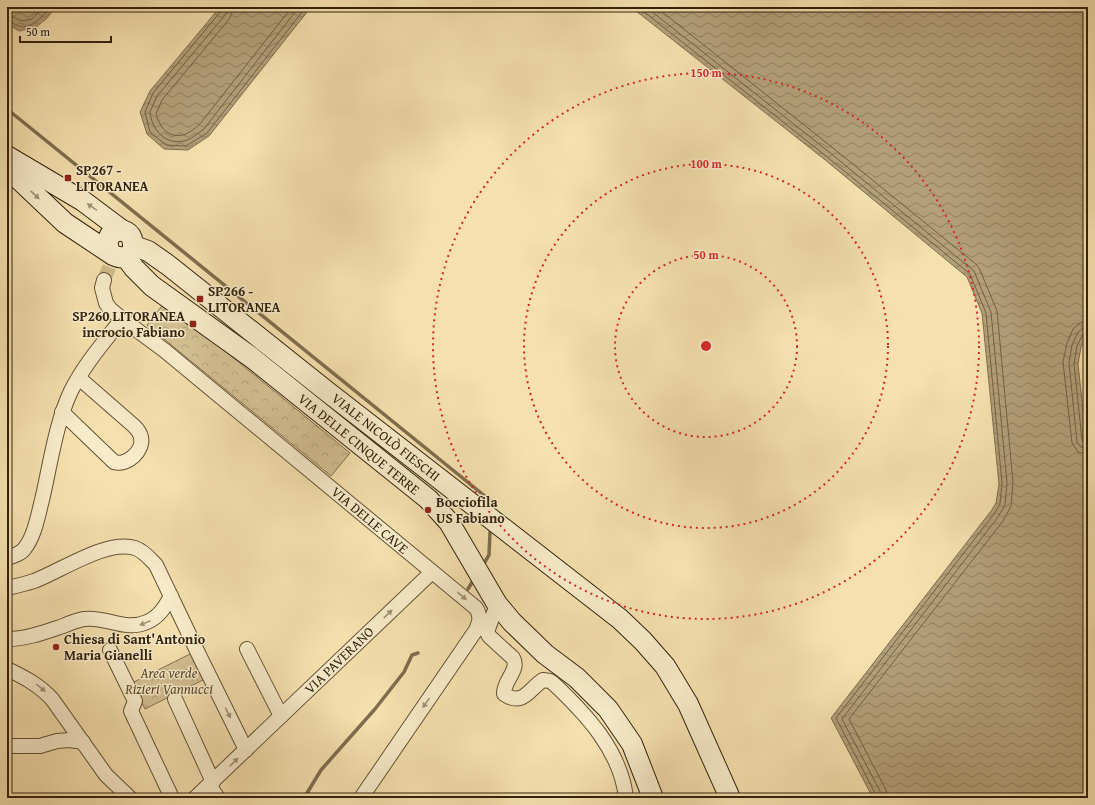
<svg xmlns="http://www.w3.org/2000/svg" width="1095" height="805" font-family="'Gentium Book Plus',serif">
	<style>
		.park { fill: url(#park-crowns); stroke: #837150 }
		.water { fill: url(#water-waves); stroke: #7f6d4e }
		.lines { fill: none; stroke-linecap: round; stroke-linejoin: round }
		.shore { stroke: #726043; stroke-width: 1 }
		.stream { stroke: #7f6d4e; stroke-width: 3.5 }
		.street-tunnel { stroke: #ceba8e; stroke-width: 14; stroke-dasharray: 14 7; stroke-linecap: butt }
		.street-casing { stroke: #635236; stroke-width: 16 }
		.secondary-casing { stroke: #32220e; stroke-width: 22 }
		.street { stroke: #f8ebca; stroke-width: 14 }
		.secondary { stroke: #f8ebca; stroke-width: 20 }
		.oneway { fill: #9f9175 }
		.ring { fill: none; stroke: #d62828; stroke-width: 2; stroke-dasharray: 2 4 }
		.poi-dot { fill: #8f2418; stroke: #f8ebca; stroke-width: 1.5 }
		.labels { text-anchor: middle; stroke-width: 3; stroke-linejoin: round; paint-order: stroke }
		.poi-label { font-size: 14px; font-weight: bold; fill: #32220e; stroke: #f8ebca; text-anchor: start }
		.street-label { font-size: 14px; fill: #32220e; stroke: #f8ebca }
		.park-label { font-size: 14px; font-style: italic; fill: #5a4a2f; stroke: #f8ebca }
		.centre { fill: #d62828; stroke: #f8ebca; stroke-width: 2 }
		.ring-label { font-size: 12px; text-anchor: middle; font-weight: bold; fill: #d62828; stroke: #f8ebca; stroke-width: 3; stroke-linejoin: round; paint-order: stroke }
	</style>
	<defs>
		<pattern id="park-crowns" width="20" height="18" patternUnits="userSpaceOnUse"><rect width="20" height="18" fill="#d4c093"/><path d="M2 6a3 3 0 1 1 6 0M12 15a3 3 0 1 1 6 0" fill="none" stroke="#b6a57e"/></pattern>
		<pattern id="water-waves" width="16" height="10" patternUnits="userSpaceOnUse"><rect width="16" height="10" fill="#b39f78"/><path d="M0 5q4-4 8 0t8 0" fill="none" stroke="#928161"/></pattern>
	</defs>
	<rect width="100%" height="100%" fill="#f5e0ae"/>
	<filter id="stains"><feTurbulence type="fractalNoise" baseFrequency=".005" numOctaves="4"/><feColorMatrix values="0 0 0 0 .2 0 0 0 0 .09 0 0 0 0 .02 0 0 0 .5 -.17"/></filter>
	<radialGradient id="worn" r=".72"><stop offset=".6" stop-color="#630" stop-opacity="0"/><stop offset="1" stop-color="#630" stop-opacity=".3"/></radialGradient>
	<g class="park">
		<path d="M 165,302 L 350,453 L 331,476 L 147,325 Z"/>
		<path d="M 192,653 L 205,679 L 145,709 L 132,683 Z"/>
	</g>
	<g class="water">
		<path d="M 7,7 L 56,7 L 46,19 L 36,27 L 19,31 L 8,24 Z"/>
		<path d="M 220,7 L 311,7 L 209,136 L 188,150 L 164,149 L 147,134 L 140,112 L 150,91 Z"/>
		<path d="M 631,7 L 1088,7 L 1088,333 L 1081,347 L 1078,364 L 1088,457 L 1088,798 L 873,798 L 831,718 L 991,511 L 996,503 L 999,484 L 982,313 L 967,277 L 824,159 Z"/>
	</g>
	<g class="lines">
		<g class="shore">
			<path d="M 222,7 L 221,11 L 153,93 L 145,112 L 150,132 L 166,145 L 186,146 L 207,133 L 306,7"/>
			<path d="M 227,7 L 226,14 L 157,96 L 150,112 C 152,130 165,145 184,141 C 190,140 198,133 203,130 L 299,7"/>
			<path d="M 234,7 L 230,18 L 162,100 L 156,114 C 160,127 167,138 183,135 C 188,134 195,128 199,125 L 292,7"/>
			<path d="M 638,7 L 826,156 L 970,274 L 986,313 L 1002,483 L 1000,504 L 994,514 L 836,718 L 876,795 L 877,798"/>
			<path d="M 646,7 L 829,152 L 974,271 L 991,312 L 1007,483 L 1005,505 L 998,517 L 842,719 L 881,793 L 882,798"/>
			<path d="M 656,7 L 833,148 L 977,265 L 980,270 L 997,311 L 1013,482 L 1011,506 L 1003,521 L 849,719 L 886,790 L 888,798"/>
			<path d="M 7,16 L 12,16 L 21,21 L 32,19 L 44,7"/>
			<path d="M 7,21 C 12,21 14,25 19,26 C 31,30 44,15 51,7"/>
			<path d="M 1088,321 L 1080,323 L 1073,329 L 1067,343 L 1063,362 L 1072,443 L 1078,452 L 1088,455"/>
			<path d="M 1088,327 L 1083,328 L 1078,332 L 1072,345 L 1069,363 L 1077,442 L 1081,447 L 1088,449"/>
			<path d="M 1088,332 L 1083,334 L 1077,346 L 1074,364 L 1082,440 L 1084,443 L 1088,444"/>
		</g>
		<g class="stream">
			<path d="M 7,109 L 491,501"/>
			<path d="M 483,565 L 489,555 L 490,532"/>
			<path d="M 468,589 L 474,579"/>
			<path d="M 304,798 L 321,770 L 375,709 L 404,672 L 412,655 L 418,653"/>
		</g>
		<path class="street-tunnel" d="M 104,280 L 110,265"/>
		<defs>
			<g id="street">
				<path d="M 104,280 L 102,288 L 106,303 L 110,309 L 122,319 L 164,350 L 476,608 C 481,616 480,621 476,630 L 361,798"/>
				<path d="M 62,412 L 114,462 C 127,466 144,451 141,437 C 140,433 137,429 134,426 L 79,378"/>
				<path d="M 7,558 C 13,556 21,554 25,548 C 35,535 38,515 42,500 C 50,466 56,422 71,391 C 84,365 104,342 122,319"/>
				<path d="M 7,588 C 16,586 25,584 34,581 C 61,571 107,539 135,548 C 144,551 150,559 156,565 L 199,655 L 246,750"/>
				<path d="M 497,604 L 487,632 L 489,636 L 513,658 C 520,670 503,681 504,694 C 523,707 529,689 543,680 L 550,681 L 553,683 C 586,714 621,751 626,798"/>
				<path d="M 7,639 C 27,639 45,632 63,626 C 70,623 77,620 84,619 C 107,616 124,632 147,622 C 159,617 165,607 171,596"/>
				<path d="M 247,649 L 281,716"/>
				<path d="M 110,650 L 135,701 L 131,711 L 172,798"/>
				<path d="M 7,669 C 24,677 39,685 52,699 L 106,775 L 130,798"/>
				<path d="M 175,699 L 213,782"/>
				<path d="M 7,746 L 40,746 L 57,741 L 70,740 L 83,742"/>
				<path d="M 209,785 L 218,798"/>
				<path d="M 195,798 L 432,572"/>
			</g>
			<g id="secondary">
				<path d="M 7,156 L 83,201 L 123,231"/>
				<path d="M 7,168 L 65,223 L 113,255 C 143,269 137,215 110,235 L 107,244 L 110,252"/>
				<path d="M 134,246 L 148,251 L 168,265 L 329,393 L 620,619 L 643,641 L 665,666 L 688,704 L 730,798"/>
				<path d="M 126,257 L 134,268 L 152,286 L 251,357 L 428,499 L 449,522 L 497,604 L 512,622 L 545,654 L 577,678 L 608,709 L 632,744 L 653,798"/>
			</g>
		</defs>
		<use href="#street" class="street-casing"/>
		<use href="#secondary" class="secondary-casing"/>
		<use href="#street" class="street"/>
		<use href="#secondary" class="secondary"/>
	</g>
	<defs><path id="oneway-solid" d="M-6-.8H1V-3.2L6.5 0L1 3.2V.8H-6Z"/></defs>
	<g class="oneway">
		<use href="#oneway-solid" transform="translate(35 195) rotate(43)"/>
		<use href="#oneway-solid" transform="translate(92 207) rotate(-145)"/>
		<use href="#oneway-solid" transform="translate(462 596) rotate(40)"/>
		<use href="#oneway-solid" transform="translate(388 614) rotate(-44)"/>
		<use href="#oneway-solid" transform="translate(145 623) rotate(158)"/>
		<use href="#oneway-solid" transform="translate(41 688) rotate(39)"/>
		<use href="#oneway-solid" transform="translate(426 703) rotate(125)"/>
		<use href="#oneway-solid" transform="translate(228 713) rotate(63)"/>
		<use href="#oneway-solid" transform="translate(234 762) rotate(-44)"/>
	</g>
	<g class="ring">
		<circle cx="706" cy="346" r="91"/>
		<circle cx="706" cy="346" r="182"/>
		<circle cx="706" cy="346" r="273"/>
	</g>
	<g class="poi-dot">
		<rect x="64" y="174" width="8" height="8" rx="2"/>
		<rect x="196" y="295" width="8" height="8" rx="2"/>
		<rect x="189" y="320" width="8" height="8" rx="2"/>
		<circle cx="428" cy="510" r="4"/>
		<circle cx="56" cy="647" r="4"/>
	</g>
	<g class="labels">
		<g class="poi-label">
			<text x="76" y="175">SP267 -<tspan x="76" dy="16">LITORANEA</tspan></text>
			<text x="208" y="296">SP266 -<tspan x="208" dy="16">LITORANEA</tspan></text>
			<text x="185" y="321" text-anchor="end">SP260 LITORANEA<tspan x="185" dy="16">incrocio Fabiano</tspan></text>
			<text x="436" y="507">Bocciofila<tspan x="436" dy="16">US Fabiano</tspan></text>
			<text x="64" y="644">Chiesa di Sant'Antonio<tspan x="64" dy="16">Maria Gianelli</tspan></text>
		</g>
		<g class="street-label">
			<text transform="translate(386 437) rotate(38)" y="5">VIALE NICOLÒ FIESCHI</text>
			<text transform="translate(359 444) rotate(39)" y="5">VIA DELLE CINQUE TERRE</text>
			<text transform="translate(370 520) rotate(40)" y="5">VIA DELLE CAVE</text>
			<text transform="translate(339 660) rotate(-44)" y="5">VIA PAVERANO</text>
		</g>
		<g class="park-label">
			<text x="169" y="678">Area verde<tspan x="169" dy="16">Rizieri Vannucci</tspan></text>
		</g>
	</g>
	<circle cx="706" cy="346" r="6" class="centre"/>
	<g class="ring-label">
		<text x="706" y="77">150 m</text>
		<text x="706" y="168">100 m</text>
		<text x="706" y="259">50 m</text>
	</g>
	<rect width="1095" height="805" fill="none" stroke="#f5e0ae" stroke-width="24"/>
	<rect x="8" y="8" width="1079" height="789" fill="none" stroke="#32220e" stroke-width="2"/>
	<rect x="12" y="12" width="1071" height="781" fill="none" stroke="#32220e"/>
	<path d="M20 36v6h91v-6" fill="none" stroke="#32220e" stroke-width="2"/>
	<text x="26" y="36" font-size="12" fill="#32220e" stroke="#f8ebca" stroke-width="3" paint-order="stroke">50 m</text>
	<rect width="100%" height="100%" filter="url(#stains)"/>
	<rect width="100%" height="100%" fill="url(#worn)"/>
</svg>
